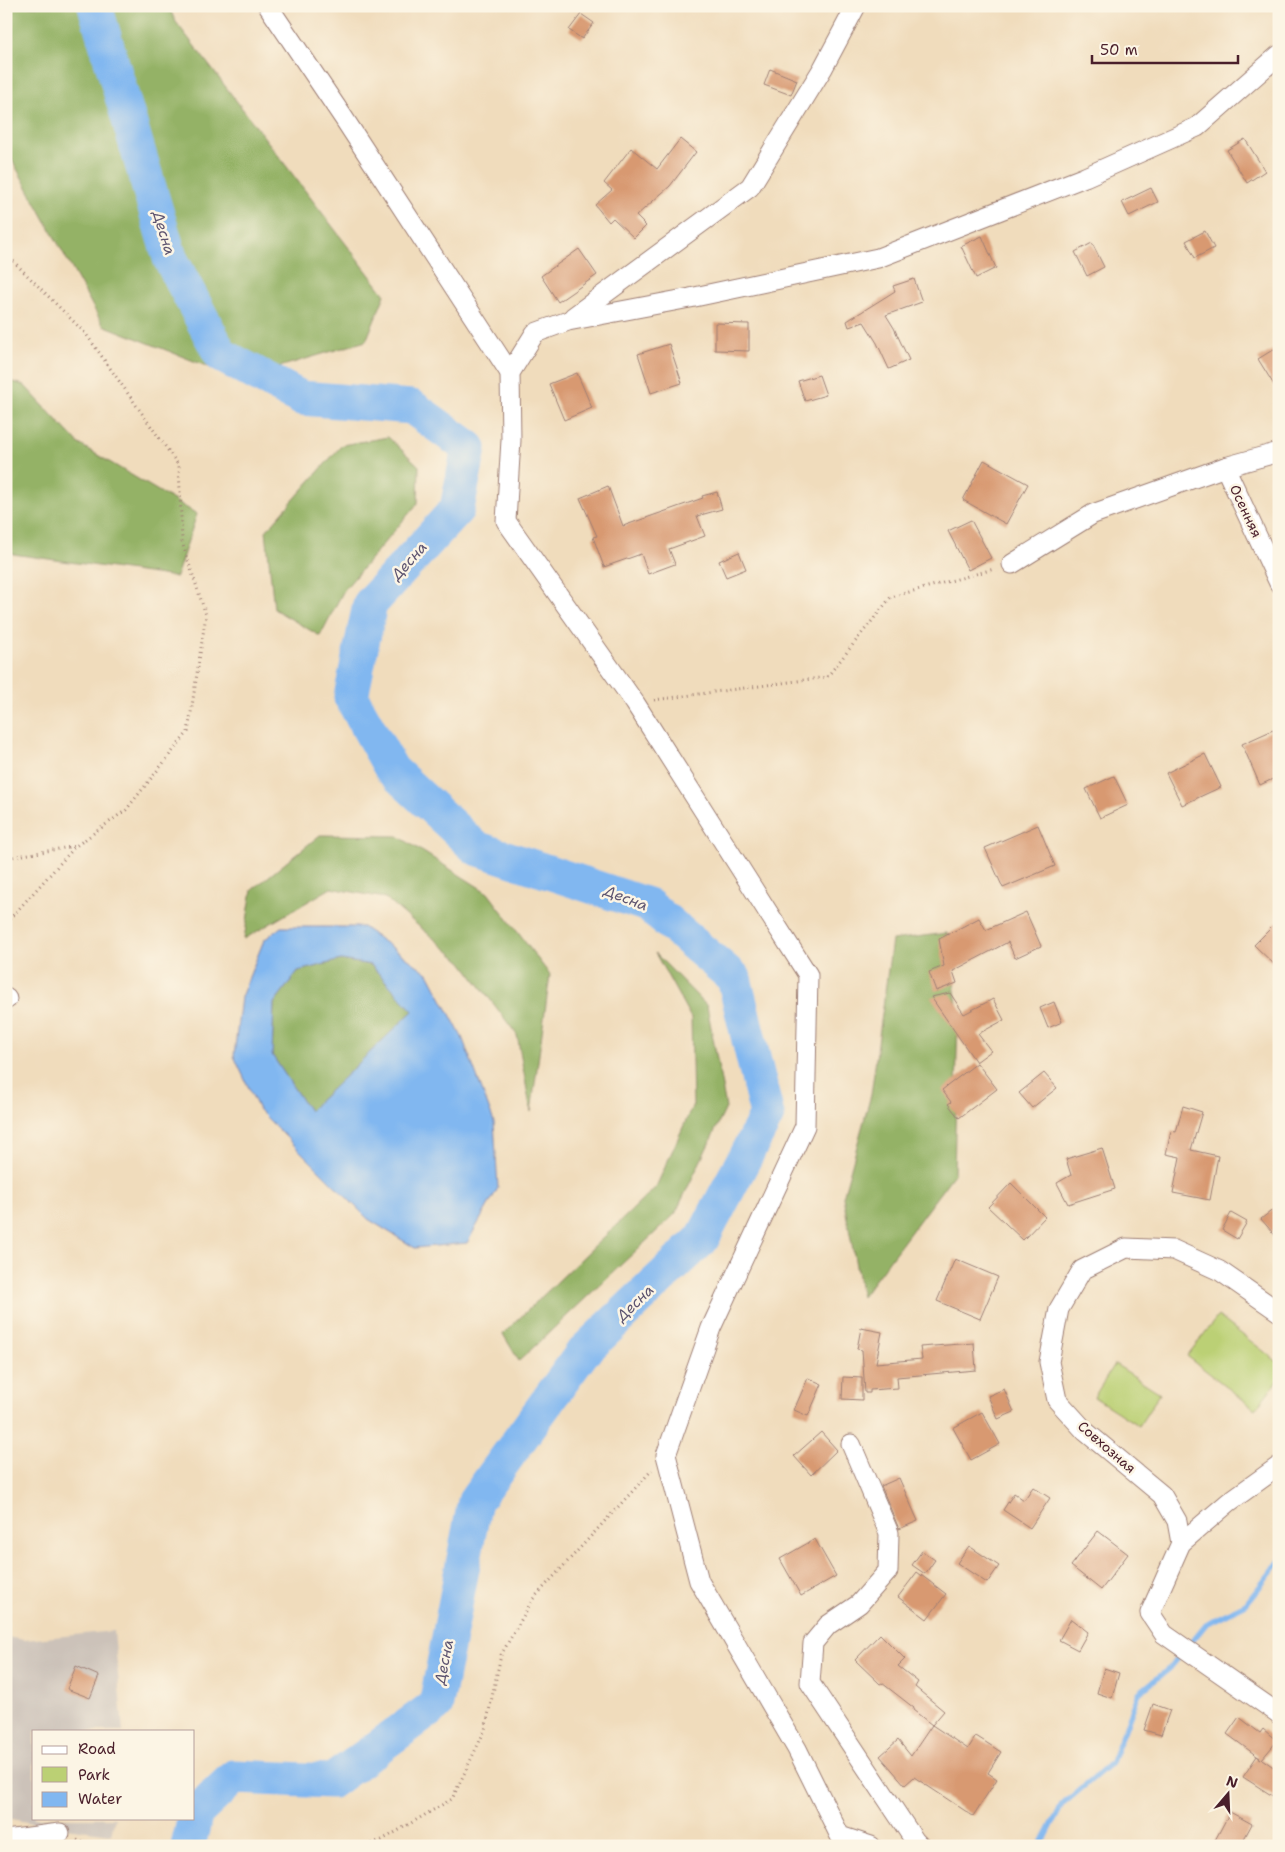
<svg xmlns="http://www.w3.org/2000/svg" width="1285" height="1852" font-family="'Shantell Sans',sans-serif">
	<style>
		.industrial { fill: #ccc2b9 }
		.green { fill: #bbd074; stroke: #827850 }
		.forest { fill: #94b266; stroke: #6f6848 }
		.water { fill: #81b7f0; stroke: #666b8e; fill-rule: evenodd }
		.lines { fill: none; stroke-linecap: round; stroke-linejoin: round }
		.stream { stroke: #81b7f0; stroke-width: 5.5 }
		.river { stroke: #81b7f0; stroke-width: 35 }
		.building { fill: #d89971 }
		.minor-casing { stroke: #9d7e74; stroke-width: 21 }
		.path { stroke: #9d7e74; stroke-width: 3; stroke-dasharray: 1 4; stroke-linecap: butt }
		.minor { stroke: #fff; stroke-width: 19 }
		.labels { text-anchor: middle; stroke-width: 5; stroke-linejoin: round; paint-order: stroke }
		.street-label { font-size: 14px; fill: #4a1f2b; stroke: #fcf5e5 }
		.water-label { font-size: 15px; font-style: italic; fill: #5d5470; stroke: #fcf5e5 }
	</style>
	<rect width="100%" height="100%" fill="#fcf5e5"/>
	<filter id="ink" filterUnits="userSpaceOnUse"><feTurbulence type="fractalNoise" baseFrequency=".02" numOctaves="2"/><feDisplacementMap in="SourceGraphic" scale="10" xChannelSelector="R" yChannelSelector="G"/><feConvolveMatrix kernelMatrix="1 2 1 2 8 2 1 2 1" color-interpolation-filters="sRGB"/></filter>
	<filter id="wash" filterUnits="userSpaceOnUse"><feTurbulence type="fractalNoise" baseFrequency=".0096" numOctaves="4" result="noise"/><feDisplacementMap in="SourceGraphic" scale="20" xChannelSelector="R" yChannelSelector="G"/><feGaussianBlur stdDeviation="1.12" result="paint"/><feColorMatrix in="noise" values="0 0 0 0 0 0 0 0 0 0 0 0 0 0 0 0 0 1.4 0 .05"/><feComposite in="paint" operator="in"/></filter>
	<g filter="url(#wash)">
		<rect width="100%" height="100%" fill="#f0dcbc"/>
		<path class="industrial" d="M 114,1631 L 123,1731 L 34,1731 L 34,1818 L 115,1818 L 111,1834 L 43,1825 L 6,1818 L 6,1637 L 25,1640 Z"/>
		<g class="green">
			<path d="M 1218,1316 L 1279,1363 L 1279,1379 L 1255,1409 L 1187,1356 Z"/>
			<path d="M 1115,1364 L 1160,1393 L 1139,1426 L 1094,1397 Z"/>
		</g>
		<g class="forest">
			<path d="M 6,6 L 168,6 L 176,22 L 385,295 L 366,341 L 239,379 L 103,325 L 6,149 Z"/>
			<path d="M 6,380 L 24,385 L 79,444 L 197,514 L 176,577 L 13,554 L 6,548 Z"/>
			<path d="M 388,437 L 419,466 L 418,503 L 344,590 L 320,636 L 274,609 L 266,531 L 342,445 Z"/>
			<path d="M 320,835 L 398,836 L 488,893 L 550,975 L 531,1112 L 517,1035 L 462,962 L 385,898 L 331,888 L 244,939 L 252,890 Z"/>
			<path d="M 947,933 L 958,1012 L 954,1174 L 862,1297 L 843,1197 L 871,1095 L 892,940 Z"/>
			<path d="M 655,953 L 707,1006 L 726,1108 L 675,1214 L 519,1361 L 503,1334 L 656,1187 L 693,1105 L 691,1018 Z"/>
			<path d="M 341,960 L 371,965 L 413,1011 L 309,1111 L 272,1055 L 274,1003 L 298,971 Z"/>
		</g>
		<path class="water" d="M 281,927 L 363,927 L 428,973 L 462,1037 L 494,1122 L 498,1188 L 467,1243 L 415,1248 L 368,1219 L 259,1110 L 234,1056 L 241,997 L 264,940 ZM 341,960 L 371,965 L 413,1011 L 309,1111 L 272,1055 L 274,1003 L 298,971 Z"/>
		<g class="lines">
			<path class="stream" d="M 1041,1846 L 1062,1805 L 1112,1762 L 1139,1693 L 1170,1668 L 1206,1624 L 1246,1604 L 1279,1562"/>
			<path class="river" d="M 95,6 L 170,258 L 221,355 L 301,398 L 412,407 L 469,448 L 457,509 L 370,604 L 351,697 L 392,770 L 476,848 L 648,905 L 734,978 L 767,1115 L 702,1239 L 583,1352 L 475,1501 L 436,1705 L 332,1781 L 234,1777 L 196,1813 L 188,1846"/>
		</g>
		<g id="blocks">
			<g class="building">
				<path d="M 581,14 L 594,23 L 582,39 L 569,30 Z"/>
				<path d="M 770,69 L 797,80 L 791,95 L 764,85 Z"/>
				<path d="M 680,139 L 696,152 L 670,186 L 636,216 L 646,226 L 634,238 L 613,218 L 609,222 L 595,205 L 612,190 L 604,183 L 631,148 L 657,169 Z"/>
				<path d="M 1245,139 L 1265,171 L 1247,183 L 1227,150 Z"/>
				<path d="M 1151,188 L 1158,202 L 1129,216 L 1122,202 Z"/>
				<path d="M 1205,231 L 1214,248 L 1195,258 L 1186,241 Z"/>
				<path d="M 982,236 L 996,268 L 976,278 L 961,246 Z"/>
				<path d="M 1092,243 L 1104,267 L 1087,276 L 1075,252 Z"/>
				<path d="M 579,249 L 597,275 L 558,302 L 541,276 Z"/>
				<path d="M 914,279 L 922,302 L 886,315 L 894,328 L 909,360 L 889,369 L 877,343 L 864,322 L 849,327 L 847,321 L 895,291 L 893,286 Z"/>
				<path d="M 715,323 L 749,324 L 749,351 L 715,350 Z"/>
				<path d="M 669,344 L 682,383 L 651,393 L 638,354 Z"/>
				<path d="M 1279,346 L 1279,393 L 1258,359 Z"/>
				<path d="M 577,373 L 592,408 L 564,420 L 549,384 Z"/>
				<path d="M 819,375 L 826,395 L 805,401 L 798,381 Z"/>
				<path d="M 984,460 L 1028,484 L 1006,524 L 963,500 Z"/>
				<path d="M 608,486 L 623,526 L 703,498 L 702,496 L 717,492 L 722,509 L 697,516 L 705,536 L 669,549 L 675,564 L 648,574 L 641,554 L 604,567 L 593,537 L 597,536 L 580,498 Z"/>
				<path d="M 971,520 L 991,558 L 968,570 L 948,531 Z"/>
				<path d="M 739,552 L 746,569 L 726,577 L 719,561 Z"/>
				<path d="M 1273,730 L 1279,744 L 1279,776 L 1260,785 L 1242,744 Z"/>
				<path d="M 1205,754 L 1221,787 L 1182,805 L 1166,773 Z"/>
				<path d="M 1114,776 L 1128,805 L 1100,818 L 1086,789 Z"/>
				<path d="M 1038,825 L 1055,866 L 1003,888 L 985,848 Z"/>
				<path d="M 1026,912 L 1041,946 L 1015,958 L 1008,942 L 953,971 L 957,983 L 936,991 L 929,972 L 944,966 L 939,939 L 979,918 L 986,930 Z"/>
				<path d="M 1279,920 L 1279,969 L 1254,945 Z"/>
				<path d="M 950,993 L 964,1014 L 993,999 L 1004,1020 L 978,1034 L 991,1051 L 976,1062 L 931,997 Z"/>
				<path d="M 1054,1002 L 1062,1022 L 1048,1028 L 1040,1008 Z"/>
				<path d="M 977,1063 L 997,1089 L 959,1118 L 948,1104 L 951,1102 L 942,1090 Z"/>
				<path d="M 1044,1073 L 1057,1088 L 1032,1108 L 1019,1093 Z"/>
				<path d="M 1183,1106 L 1202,1112 L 1191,1150 L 1218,1156 L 1210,1200 L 1173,1193 L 1180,1157 L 1166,1154 L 1171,1131 L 1176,1132 Z"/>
				<path d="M 1102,1148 L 1115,1189 L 1068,1204 L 1057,1183 L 1071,1175 L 1066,1159 Z"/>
				<path d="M 1011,1183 L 1045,1217 L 1023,1240 L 988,1207 Z"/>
				<path d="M 1279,1205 L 1279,1240 L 1261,1219 Z"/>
				<path d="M 1231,1213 L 1247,1222 L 1237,1239 L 1222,1230 Z"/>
				<path d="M 955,1259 L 998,1277 L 980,1319 L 937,1301 Z"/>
				<path d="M 861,1328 L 882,1332 L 876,1363 L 922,1359 L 920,1347 L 974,1343 L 976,1370 L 897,1377 L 898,1388 L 870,1390 L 870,1393 L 865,1393 L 862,1350 L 857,1349 Z"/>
				<path d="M 843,1377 L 862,1378 L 862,1400 L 842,1399 Z"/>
				<path d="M 808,1378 L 822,1384 L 808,1416 L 794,1410 Z"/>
				<path d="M 1004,1389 L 1014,1412 L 998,1419 L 988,1396 Z"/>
				<path d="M 982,1412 L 1000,1444 L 971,1460 L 953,1428 Z"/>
				<path d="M 821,1432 L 837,1450 L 811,1475 L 794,1456 Z"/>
				<path d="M 899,1478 L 918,1521 L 899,1529 L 881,1486 Z"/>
				<path d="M 1033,1487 L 1050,1498 L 1030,1528 L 1003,1510 L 1014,1493 L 1024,1500 Z"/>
				<path d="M 1098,1531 L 1128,1554 L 1101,1590 L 1071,1566 Z"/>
				<path d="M 815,1539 L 836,1576 L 801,1596 L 780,1559 Z"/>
				<path d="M 969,1546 L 999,1566 L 987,1583 L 957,1563 Z"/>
				<path d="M 922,1551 L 935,1560 L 925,1574 L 912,1565 Z"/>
				<path d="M 917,1572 L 946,1594 L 927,1619 L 898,1597 Z"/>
				<path d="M 1071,1619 L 1088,1632 L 1078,1650 L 1059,1640 Z"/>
				<path d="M 880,1634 L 905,1659 L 898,1666 L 918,1682 L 915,1687 L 944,1711 L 932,1725 L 913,1710 L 914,1708 L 882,1683 L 880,1684 L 855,1660 Z"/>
				<path d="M 76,1666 L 99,1676 L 90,1698 L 67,1689 Z"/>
				<path d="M 1104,1668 L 1119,1673 L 1112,1698 L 1097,1693 Z"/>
				<path d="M 1153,1704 L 1170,1710 L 1161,1735 L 1144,1730 Z"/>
				<path d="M 1239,1717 L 1260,1733 L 1263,1729 L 1277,1741 L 1262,1759 L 1279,1771 L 1279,1800 L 1243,1777 L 1257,1756 L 1261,1759 L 1227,1734 Z"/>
				<path d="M 932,1725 L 968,1749 L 976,1736 L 1001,1752 L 988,1773 L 997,1779 L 973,1816 L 914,1777 L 905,1785 L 880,1756 L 898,1740 L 911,1756 Z"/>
				<path d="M 1230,1812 L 1252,1824 L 1240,1846 L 1212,1846 Z"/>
			</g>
		</g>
	</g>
	<g filter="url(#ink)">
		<use href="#blocks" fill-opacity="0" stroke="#9d7e74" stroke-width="1"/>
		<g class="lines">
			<defs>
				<g id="minor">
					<path d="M 268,6 L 343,117 L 510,373"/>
					<path d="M 573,317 L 750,187 L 823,68 L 856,6"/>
					<path d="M 1225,467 L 1279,583"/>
					<path d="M 1012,564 L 1093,514 L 1225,467 L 1279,452"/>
					<path d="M 6,998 L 7,999"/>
					<path d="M 851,1444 L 889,1533 L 888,1571 L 859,1604 L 828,1625 L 813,1643 L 810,1683 L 915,1841 L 920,1846"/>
					<path d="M 1279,1466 L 1229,1502 L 1181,1543 L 1150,1613 L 1164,1634 L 1279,1714"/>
					<path d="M 1181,1543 L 1177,1521 L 1162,1495 L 1086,1432 L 1057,1400 L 1049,1362 L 1059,1309 L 1082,1270 L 1126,1248 L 1174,1250 L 1220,1271 L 1279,1312"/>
					<path d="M 6,1840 L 60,1833"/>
					<path d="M 871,1846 L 840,1836 L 797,1749 L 699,1581 L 666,1455 L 711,1328 L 805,1126 L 808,975 L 635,703 L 506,521 L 511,440 L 510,373 L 535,333 L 568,321 L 690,298 L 878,258 L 1085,177 L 1197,127 L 1279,55"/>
				</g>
			</defs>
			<use href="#minor" class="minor-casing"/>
			<g class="path">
				<path d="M 6,254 L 86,334 L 179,466 L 182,542 L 206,615 L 188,732 L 126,810 L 76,846 L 6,858"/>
				<path d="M 654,700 L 827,677 L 891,597 L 994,569"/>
				<path d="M 6,923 L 75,847"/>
				<path d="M 77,1840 L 91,1846"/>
				<path d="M 362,1846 L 382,1840 L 452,1799 L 485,1730 L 501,1655 L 533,1599 L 652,1470"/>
			</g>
			<use href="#minor" class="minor"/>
		</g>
	</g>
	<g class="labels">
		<g class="street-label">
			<text transform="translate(1246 511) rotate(65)" y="5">Осенняя</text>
			<text transform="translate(1107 1447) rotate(41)" y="5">Совхозная</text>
		</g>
		<g class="water-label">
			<text transform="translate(164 233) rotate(73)" y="5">Десна</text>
			<text transform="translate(409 561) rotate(-48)" y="5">Десна</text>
			<text transform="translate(626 898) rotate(21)" y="5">Десна</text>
			<text transform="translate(635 1303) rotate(-44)" y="5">Десна</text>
			<text transform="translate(444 1662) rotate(-79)" y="5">Десна</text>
		</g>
	</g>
	<rect width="1285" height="1852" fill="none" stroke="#fcf5e5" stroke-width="25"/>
	<rect x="32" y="1730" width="162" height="90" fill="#fcf5e5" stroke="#b59f9b"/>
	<rect x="42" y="1746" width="25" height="8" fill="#ffffff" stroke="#b59f9b"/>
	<text x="78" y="1754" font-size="15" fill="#4a1f2b">Road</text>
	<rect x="42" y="1767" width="25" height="15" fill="#bbd074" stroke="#b59f9b"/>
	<text x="78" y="1780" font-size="15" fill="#4a1f2b">Park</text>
	<rect x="42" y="1792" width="25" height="15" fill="#81b7f0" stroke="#b59f9b"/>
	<text x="78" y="1804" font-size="15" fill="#4a1f2b">Water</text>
	<g transform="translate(1228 1794) rotate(19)" stroke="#fcf5e5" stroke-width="4" paint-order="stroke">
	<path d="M0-4L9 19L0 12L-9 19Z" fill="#4a1f2b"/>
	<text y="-8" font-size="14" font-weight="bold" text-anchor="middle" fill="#4a1f2b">N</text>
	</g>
	<path d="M1092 55v8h146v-8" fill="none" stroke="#4a1f2b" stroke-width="2.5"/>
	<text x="1100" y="55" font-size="15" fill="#4a1f2b" stroke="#fcf5e5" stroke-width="4" paint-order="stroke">50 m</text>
</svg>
